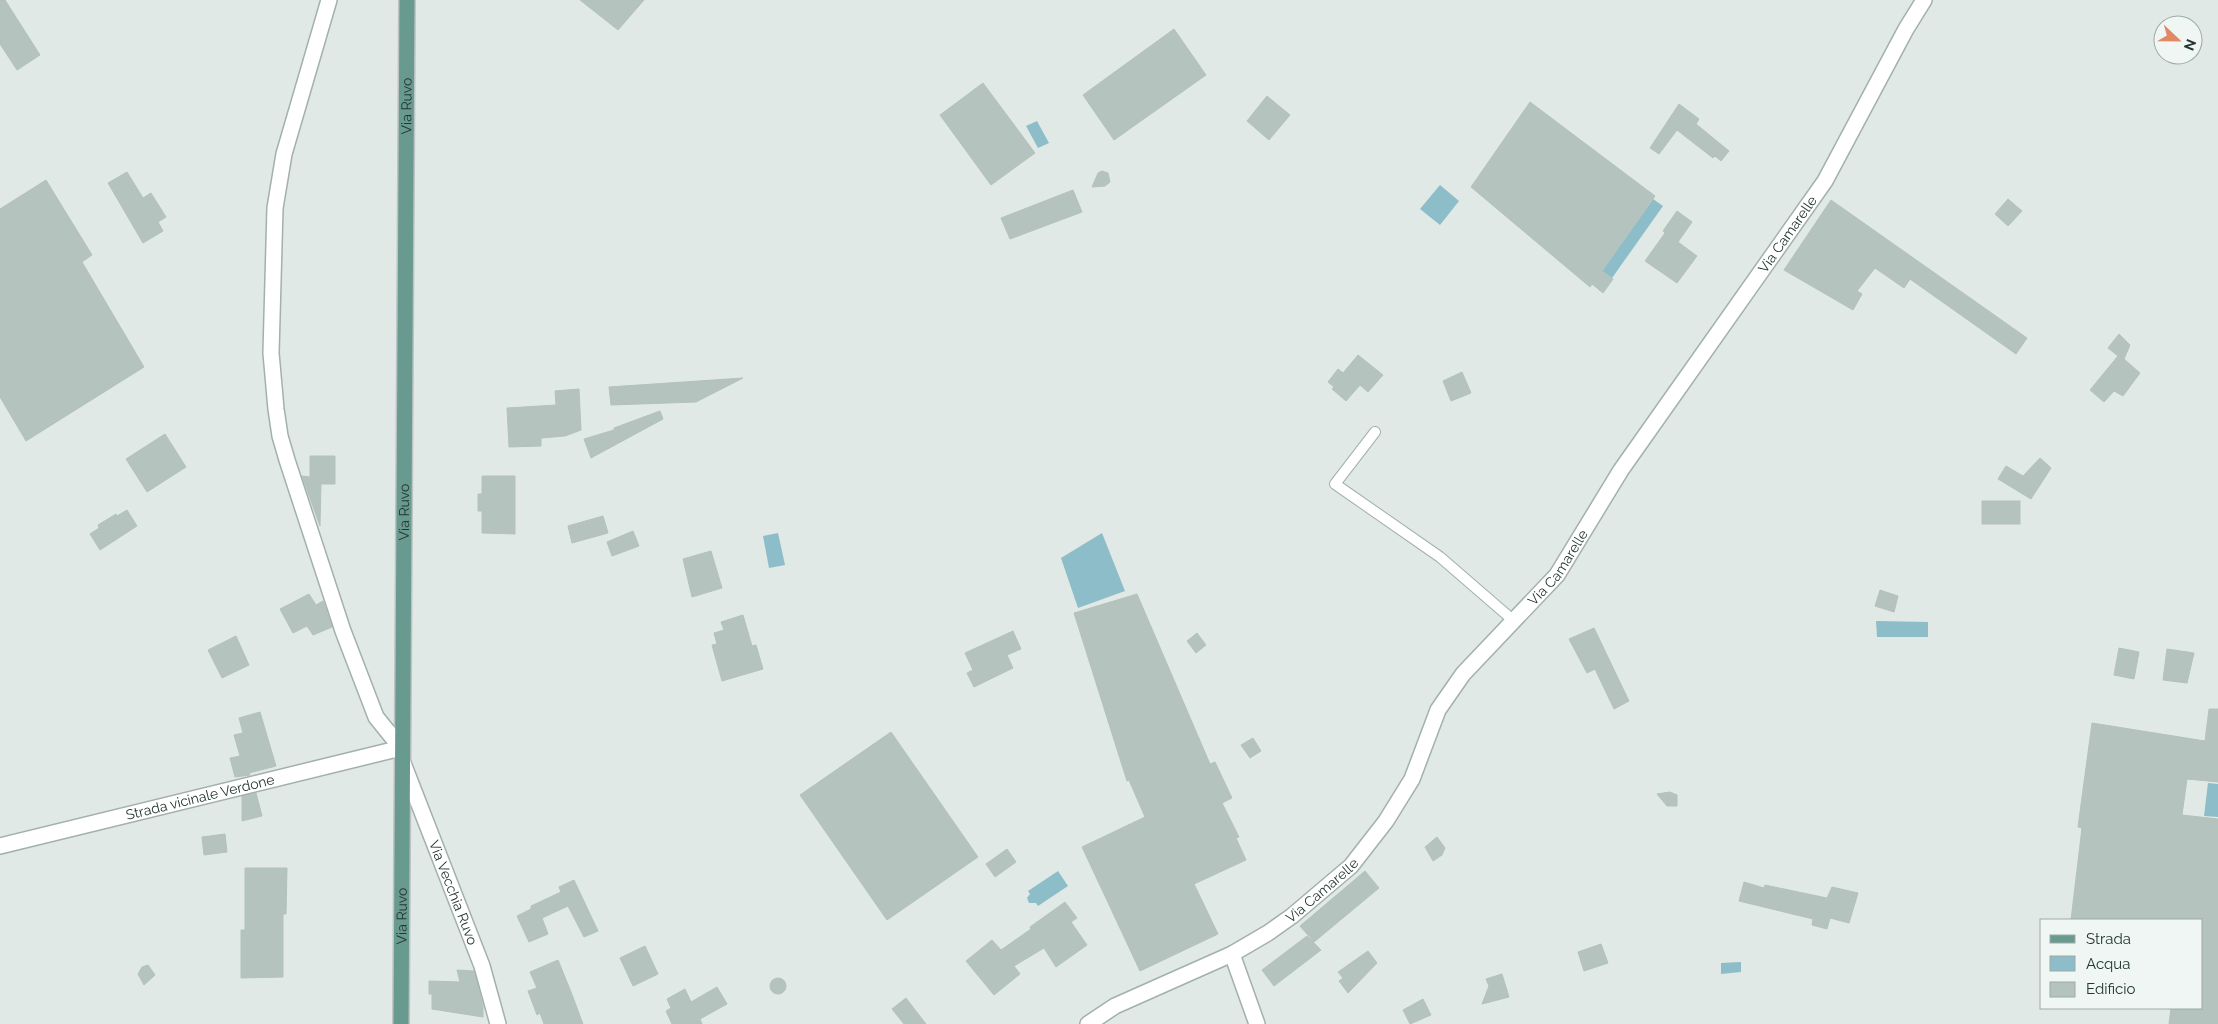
<svg xmlns="http://www.w3.org/2000/svg" width="2218" height="1024" font-family="Raleway,sans-serif">
	<style>
		.water { fill: #8dbdc8 }
		.building { fill: #b5c3be; stroke: #b3c2bc }
		.lines { fill: none; stroke-linecap: round; stroke-linejoin: round }
		.lane-casing { stroke: #a3b0ac; stroke-width: 12 }
		.street-casing { stroke: #a3b0ac; stroke-width: 18 }
		.primary-casing { stroke: #bdc3c2; stroke-width: 18 }
		.lane { stroke: #fff; stroke-width: 10 }
		.street { stroke: #fff; stroke-width: 15 }
		.primary { stroke: #699a8f; stroke-width: 15 }
		.labels { text-anchor: middle; stroke-width: 4; stroke-linejoin: round; paint-order: stroke }
		.street-label { font-size: 14px; fill: #223732; stroke: #eff6f3 }
	</style>
	<rect width="100%" height="100%" fill="#e0e9e5"/>
	<g class="water">
		<path d="M 1037,121 L 1049,143 L 1038,148 L 1026,126 Z"/>
		<path d="M 1440,185 L 1459,201 L 1440,225 L 1420,209 Z"/>
		<path d="M 1653,199 L 1663,206 L 1612,278 L 1602,271 Z"/>
		<path d="M 778,533 L 785,565 L 769,568 L 763,536 Z"/>
		<path d="M 1102,533 L 1125,591 L 1078,608 L 1061,558 Z"/>
		<path d="M 1876,621 L 1928,622 L 1928,637 L 1877,637 Z"/>
		<path d="M 2208,783 L 2218,784 L 2218,817 L 2204,816 Z"/>
		<path d="M 1058,871 L 1068,886 L 1038,906 L 1036,903 L 1029,903 L 1027,898 L 1030,894 L 1028,891 Z"/>
		<path d="M 1741,962 L 1741,972 L 1721,974 L 1721,963 Z"/>
	</g>
	<g class="building">
		<path d="M 0,0 L 5,0 L 40,55 L 17,70 L 0,44 Z"/>
		<path d="M 580,0 L 644,0 L 618,30 Z"/>
		<path d="M 1174,29 L 1206,75 L 1114,140 L 1083,95 Z"/>
		<path d="M 983,83 L 1035,153 L 991,185 L 940,115 Z"/>
		<path d="M 1267,96 L 1290,115 L 1269,140 L 1247,121 Z"/>
		<path d="M 1530,102 L 1655,196 L 1602,271 L 1613,279 L 1603,293 L 1592,284 L 1590,287 L 1471,187 Z"/>
		<path d="M 1679,104 L 1699,119 L 1696,124 L 1729,151 L 1721,161 L 1715,156 L 1713,158 L 1677,130 L 1659,154 L 1650,148 Z"/>
		<path d="M 1102,171 L 1108,173 L 1110,182 L 1105,186 L 1092,187 L 1098,173 Z"/>
		<path d="M 127,172 L 143,198 L 151,193 L 166,217 L 158,222 L 163,231 L 143,243 L 108,183 Z"/>
		<path d="M 46,180 L 92,255 L 82,262 L 144,367 L 26,441 L 0,397 L 0,209 Z"/>
		<path d="M 1073,190 L 1082,212 L 1010,239 L 1001,218 Z"/>
		<path d="M 2008,199 L 2022,211 L 2008,226 L 1995,214 Z"/>
		<path d="M 1831,200 L 2027,338 L 2016,354 L 1910,279 L 1904,288 L 1875,268 L 1857,291 L 1862,294 L 1853,310 L 1784,270 Z"/>
		<path d="M 1677,211 L 1692,222 L 1678,242 L 1697,256 L 1677,283 L 1645,261 L 1665,233 L 1663,231 Z"/>
		<path d="M 2119,334 L 2130,345 L 2124,359 L 2140,373 L 2123,396 L 2114,391 L 2104,402 L 2090,390 L 2118,356 L 2108,348 Z"/>
		<path d="M 1358,355 L 1383,375 L 1368,392 L 1360,385 L 1346,401 L 1332,389 L 1334,387 L 1328,382 L 1338,369 L 1343,373 Z"/>
		<path d="M 1462,372 L 1471,393 L 1451,401 L 1443,381 Z"/>
		<path d="M 743,378 L 696,402 L 611,405 L 609,387 Z"/>
		<path d="M 579,389 L 581,430 L 565,436 L 541,438 L 541,446 L 509,447 L 507,408 L 556,405 L 555,391 Z"/>
		<path d="M 660,411 L 663,419 L 591,458 L 584,439 L 614,430 L 614,428 Z"/>
		<path d="M 165,434 L 186,467 L 147,492 L 126,459 Z"/>
		<path d="M 310,456 L 335,456 L 335,484 L 321,484 L 320,526 L 302,476 L 310,477 Z"/>
		<path d="M 2040,458 L 2051,468 L 2031,499 L 1998,479 L 2006,466 L 2023,476 Z"/>
		<path d="M 482,476 L 515,476 L 515,534 L 482,533 L 482,511 L 478,511 L 478,494 L 482,494 Z"/>
		<rect x="1982" y="501" width="38" height="23"/>
		<path d="M 127,510 L 137,526 L 100,550 L 90,534 L 99,528 L 98,525 L 116,514 L 117,516 Z"/>
		<path d="M 603,516 L 608,533 L 572,543 L 568,526 Z"/>
		<path d="M 633,531 L 639,546 L 612,556 L 607,542 Z"/>
		<path d="M 711,551 L 722,588 L 692,597 L 683,559 Z"/>
		<path d="M 1880,590 L 1898,596 L 1894,612 L 1875,606 Z"/>
		<path d="M 309,594 L 316,605 L 323,601 L 332,627 L 313,635 L 307,626 L 293,633 L 280,609 Z"/>
		<path d="M 1137,594 L 1210,764 L 1215,762 L 1232,798 L 1222,803 L 1239,837 L 1236,838 L 1246,860 L 1194,884 L 1218,934 L 1140,971 L 1082,847 L 1145,817 L 1129,780 L 1127,781 L 1074,613 Z"/>
		<path d="M 743,615 L 752,646 L 756,645 L 763,669 L 722,681 L 712,645 L 717,644 L 714,633 L 724,630 L 721,622 Z"/>
		<path d="M 1594,628 L 1629,701 L 1614,709 L 1595,669 L 1587,673 L 1569,639 Z"/>
		<path d="M 1013,631 L 1021,649 L 1007,655 L 1013,668 L 974,687 L 967,673 L 973,670 L 965,653 Z"/>
		<path d="M 1197,633 L 1206,645 L 1196,653 L 1187,641 Z"/>
		<path d="M 236,636 L 249,665 L 222,678 L 208,650 Z"/>
		<path d="M 2119,648 L 2139,652 L 2134,679 L 2114,675 Z"/>
		<path d="M 2167,649 L 2194,653 L 2187,683 L 2163,680 Z"/>
		<path d="M 2209,709 L 2218,709 L 2218,782 L 2187,779 L 2182,815 L 2218,819 L 2218,1024 L 2169,1024 L 2171,1008 L 2202,1008 L 2202,920 L 2071,920 L 2082,828 L 2078,827 L 2092,723 L 2205,741 Z"/>
		<path d="M 260,712 L 276,766 L 249,773 L 250,775 L 235,777 L 230,758 L 240,756 L 234,735 L 243,733 L 239,718 Z"/>
		<path d="M 891,732 L 978,857 L 887,920 L 800,795 Z"/>
		<path d="M 1253,738 L 1261,751 L 1250,758 L 1241,745 Z"/>
		<path d="M 1670,792 L 1677,795 L 1677,806 L 1667,806 L 1657,794 Z"/>
		<path d="M 256,793 L 262,816 L 242,821 L 242,796 Z"/>
		<path d="M 225,834 L 227,852 L 204,855 L 202,837 Z"/>
		<path d="M 1437,837 L 1445,848 L 1442,855 L 1433,861 L 1425,847 Z"/>
		<path d="M 1007,849 L 1016,862 L 995,877 L 986,864 Z"/>
		<path d="M 245,868 L 287,868 L 286,914 L 283,914 L 283,977 L 241,978 L 241,930 L 245,930 Z"/>
		<path d="M 1365,871 L 1379,888 L 1314,942 L 1300,926 Z"/>
		<path d="M 574,880 L 598,931 L 584,937 L 568,906 L 542,918 L 548,934 L 529,942 L 517,916 L 531,909 L 531,906 L 561,892 L 559,887 Z"/>
		<path d="M 1744,882 L 1764,888 L 1765,885 L 1827,898 L 1832,887 L 1858,893 L 1849,923 L 1830,918 L 1827,929 L 1812,925 L 1813,919 L 1739,901 Z"/>
		<path d="M 1065,902 L 1077,918 L 1071,922 L 1087,945 L 1056,967 L 1044,948 L 1014,966 L 1020,974 L 994,995 L 966,961 L 992,940 L 1001,950 L 1031,929 L 1030,927 Z"/>
		<path d="M 1307,936 L 1321,950 L 1274,986 L 1262,970 Z"/>
		<path d="M 1601,944 L 1608,963 L 1584,971 L 1578,952 Z"/>
		<path d="M 645,946 L 658,974 L 633,986 L 620,958 Z"/>
		<path d="M 1368,951 L 1377,963 L 1348,993 L 1339,981 L 1343,978 L 1338,972 Z"/>
		<path d="M 558,960 L 571,992 L 583,1024 L 544,1024 L 540,1013 L 537,1015 L 528,991 L 537,988 L 530,972 Z"/>
		<path d="M 148,965 L 155,975 L 144,985 L 138,974 L 142,967 Z"/>
		<path d="M 457,970 L 474,971 L 483,1006 L 483,1017 L 432,1009 L 432,994 L 429,994 L 429,981 L 460,982 Z"/>
		<path d="M 1502,974 L 1509,997 L 1482,1004 L 1489,986 L 1486,979 Z"/>
		<circle cx="778" cy="986" r="8"/>
		<path d="M 717,987 L 727,1004 L 700,1019 L 702,1024 L 672,1024 L 666,1011 L 671,1008 L 667,999 L 685,989 L 691,1002 Z"/>
		<path d="M 906,998 L 926,1024 L 904,1024 L 892,1009 Z"/>
		<path d="M 1423,999 L 1431,1015 L 1410,1024 L 1403,1010 Z"/>
	</g>
	<g class="lines">
		<defs>
			<path id="lane" d="M 1375,432 L 1335,484 L 1440,557 L 1514,621"/>
			<g id="street">
				<path id="s1" d="M 403,763 L 482,966 L 498,1024"/>
				<path id="s2" d="M 0,846 L 401,748 L 376,717 L 343,631 L 287,460 L 280,436 L 276,409 L 271,353 L 275,208 L 284,154 L 329,0"/>
				<path d="M 1232,954 L 1257,1024"/>
				<path id="s3" d="M 1088,1024 L 1115,1006 L 1232,954 L 1268,933 L 1292,916 L 1351,866 L 1386,821 L 1412,779 L 1438,710 L 1463,674 L 1557,575 L 1621,470 L 1825,181 L 1906,29 L 1924,0"/>
			</g>
			<g id="primary">
				<path id="s4" d="M 401,1024 L 407,0"/>
			</g>
		</defs>
		<use href="#lane" class="lane-casing"/>
		<use href="#street" class="street-casing"/>
		<use href="#primary" class="primary-casing"/>
		<use href="#lane" class="lane"/>
		<use href="#street" class="street"/>
		<use href="#primary" class="primary"/>
	</g>
	<g class="labels">
		<g class="street-label">
			<text dy="5" stroke="none"><textPath href="#s4" startOffset="918">Via Ruvo</textPath></text>
			<text dy="5" stroke="none"><textPath href="#s3" startOffset="1081">Via Camarelle</textPath></text>
			<text dy="5" stroke="none"><textPath href="#s4" startOffset="512">Via Ruvo</textPath></text>
			<text dy="5" stroke="none"><textPath href="#s3" startOffset="676">Via Camarelle</textPath></text>
			<text dy="5" stroke="none"><textPath href="#s2" startOffset="206">Strada vicinale Verdone</textPath></text>
			<text dy="5" stroke="none"><textPath href="#s3" startOffset="271">Via Camarelle</textPath></text>
			<text dy="5" stroke="none"><textPath href="#s1" startOffset="139">Via Vecchia Ruvo</textPath></text>
			<text dy="5" stroke="none"><textPath href="#s4" startOffset="108">Via Ruvo</textPath></text>
		</g>
	</g>
	<rect x="2040" y="919" width="162" height="90" fill="#eff6f3" stroke="#9daaa6"/>
	<rect x="2050" y="935" width="25" height="8" fill="#699a8f" stroke="#9daaa6"/>
	<text x="2086" y="944" font-size="15" fill="#223732">Strada</text>
	<rect x="2050" y="956" width="25" height="15" fill="#8dbdc8" stroke="#9daaa6"/>
	<text x="2086" y="969" font-size="15" fill="#223732">Acqua</text>
	<rect x="2050" y="982" width="25" height="15" fill="#b5c3be" stroke="#9daaa6"/>
	<text x="2086" y="994" font-size="15" fill="#223732">Edificio</text>
	<g transform="translate(2178 40) rotate(112)"><circle r="24" fill="#eff6f3" stroke="#9daaa6"/>
	<path d="M0-4L9 19L0 12L-9 19Z" fill="#e28864"/>
	<text y="-8" font-size="14" font-weight="bold" text-anchor="middle" fill="#223732">N</text>
	</g>
</svg>
